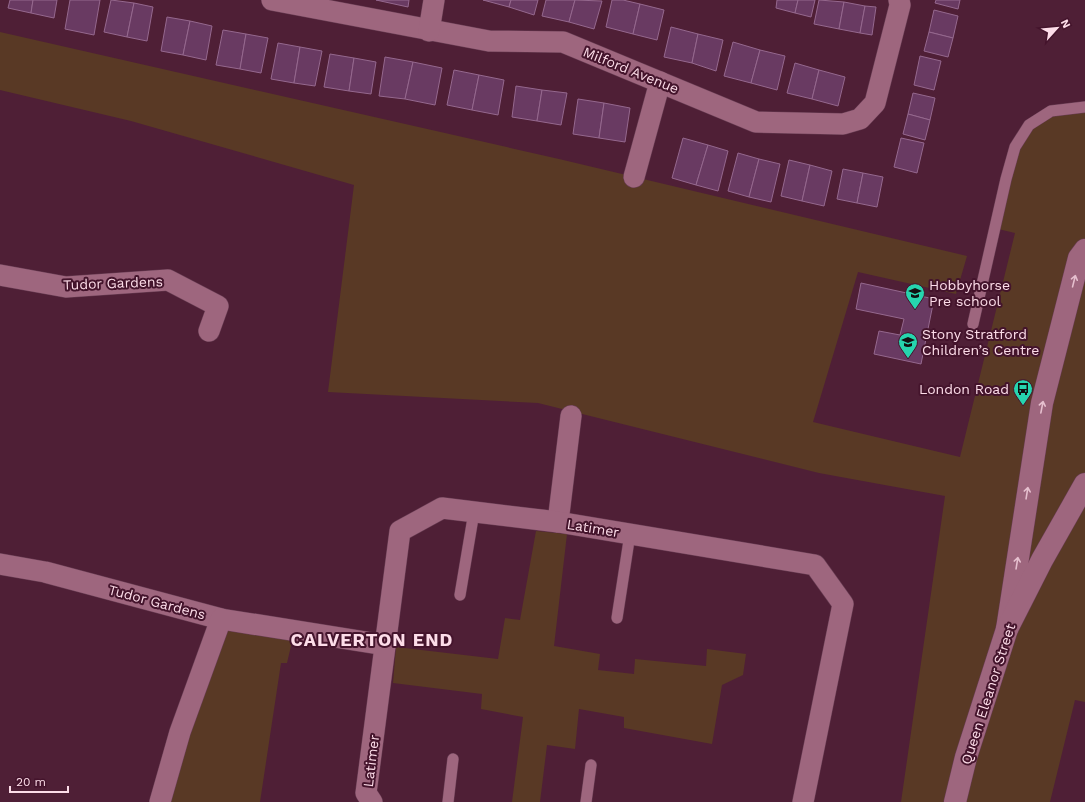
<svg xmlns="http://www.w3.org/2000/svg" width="1085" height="802" font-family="'Work Sans',sans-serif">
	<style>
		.green { fill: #593925 }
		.building { fill: #693a62; stroke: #95688e }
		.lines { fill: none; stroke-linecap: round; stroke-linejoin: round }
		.lane-casing { stroke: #683d53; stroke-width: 12 }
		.street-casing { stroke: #683d53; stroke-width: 22 }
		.secondary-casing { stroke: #683d53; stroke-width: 23 }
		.lane { stroke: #9e667e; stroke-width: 11 }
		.street { stroke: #9e667e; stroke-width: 21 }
		.secondary { stroke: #9e667e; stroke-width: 22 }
		.oneway { stroke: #e5bfce }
		.labels { text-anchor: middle; stroke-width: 4; stroke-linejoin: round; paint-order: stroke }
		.street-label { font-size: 14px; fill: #fddde9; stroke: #44142c }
		.poi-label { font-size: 14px; fill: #fddde9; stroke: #44142c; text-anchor: start }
		.district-label { font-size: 18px; font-weight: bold; letter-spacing: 1px; fill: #fddde9; stroke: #44142c }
	</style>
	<rect width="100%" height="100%" fill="#4f1f36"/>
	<g class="green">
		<path d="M 0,32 L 559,159 L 967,256 L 956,294 L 858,272 L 813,422 L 960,457 L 1015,233 L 994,228 L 1006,179 L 1029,125 L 1051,111 L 1085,107 L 1085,239 L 1076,253 L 1051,412 L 1085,278 L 1085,702 L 1075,700 L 1050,802 L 901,802 L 945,496 L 819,473 L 538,403 L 328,392 L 354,185 L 131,121 L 0,90 Z"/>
		<path d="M 536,531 L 567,534 L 554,646 L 600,654 L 598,670 L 634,674 L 635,659 L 706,666 L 707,649 L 746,654 L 743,675 L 722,685 L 712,744 L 624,728 L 624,717 L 579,709 L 575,749 L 547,745 L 540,802 L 512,802 L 523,717 L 481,709 L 482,694 L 393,683 L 396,647 L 498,659 L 505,618 L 520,620 Z"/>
		<path d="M 221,619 L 322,645 L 291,646 L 287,663 L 281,663 L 260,802 L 160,802 Z"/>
	</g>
	<g class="building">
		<path d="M 10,0 L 33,0 L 31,13 L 8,8 Z"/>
		<path d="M 33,0 L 57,0 L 54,18 L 31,13 Z"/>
		<path d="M 70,0 L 100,0 L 94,35 L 65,29 Z"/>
		<path d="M 111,0 L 134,3 L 127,37 L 104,32 Z"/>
		<path d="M 376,0 L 409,0 L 408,7 Z"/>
		<path d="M 483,0 L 511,0 L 509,7 Z"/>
		<path d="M 511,0 L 538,0 L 534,15 L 509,7 Z"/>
		<path d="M 546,0 L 575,0 L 569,22 L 542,16 Z"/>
		<path d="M 575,0 L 602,1 L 594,29 L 569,22 Z"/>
		<path d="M 612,0 L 623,0 L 640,4 L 633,34 L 606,27 Z"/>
		<path d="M 777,0 L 798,0 L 795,13 L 776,8 Z"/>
		<path d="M 798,0 L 815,0 L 811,17 L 795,13 Z"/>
		<path d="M 819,0 L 844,2 L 839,29 L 814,24 Z"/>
		<path d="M 936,0 L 960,0 L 958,9 L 935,3 Z"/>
		<path d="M 844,2 L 865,6 L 860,33 L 839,29 Z"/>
		<path d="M 134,3 L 153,7 L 147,41 L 127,37 Z"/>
		<path d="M 640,4 L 664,10 L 657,40 L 633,34 Z"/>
		<path d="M 865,6 L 876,7 L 872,35 L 860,33 Z"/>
		<path d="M 934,10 L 958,16 L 953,38 L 929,32 Z"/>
		<path d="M 167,17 L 190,21 L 183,55 L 161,51 Z"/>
		<path d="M 190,21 L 212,26 L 206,60 L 183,55 Z"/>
		<path d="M 671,27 L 698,34 L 692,63 L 664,57 Z"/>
		<path d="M 223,30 L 246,34 L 240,69 L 216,65 Z"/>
		<path d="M 929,32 L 953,38 L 948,57 L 924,51 Z"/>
		<path d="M 246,34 L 268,38 L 261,73 L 240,69 Z"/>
		<path d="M 698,34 L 723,40 L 716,71 L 692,63 Z"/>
		<path d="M 733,42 L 760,50 L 751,83 L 724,76 Z"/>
		<path d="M 278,43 L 300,47 L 294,83 L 271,79 Z"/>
		<path d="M 300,47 L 322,51 L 315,86 L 294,83 Z"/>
		<path d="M 760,50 L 785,56 L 777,90 L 751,83 Z"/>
		<path d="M 330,54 L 354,58 L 349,91 L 324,87 Z"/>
		<path d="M 920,56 L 941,61 L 934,90 L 914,85 Z"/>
		<path d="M 385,57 L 413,62 L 405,99 L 379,96 Z"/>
		<path d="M 354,58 L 376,62 L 371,94 L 349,91 Z"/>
		<path d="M 413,62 L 442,68 L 435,105 L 405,99 Z"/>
		<path d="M 795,63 L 819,70 L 812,99 L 787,93 Z"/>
		<path d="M 454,70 L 479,75 L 472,110 L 447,105 Z"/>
		<path d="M 819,70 L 845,77 L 838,106 L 812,99 Z"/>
		<path d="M 479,75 L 504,80 L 498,115 L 472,110 Z"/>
		<path d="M 516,86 L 542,90 L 537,121 L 512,117 Z"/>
		<path d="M 542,90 L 567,93 L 561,125 L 537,121 Z"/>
		<path d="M 913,93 L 935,98 L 930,120 L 908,114 Z"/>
		<path d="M 578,99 L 604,103 L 599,138 L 573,134 Z"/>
		<path d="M 604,103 L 630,108 L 625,142 L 599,138 Z"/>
		<path d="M 908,114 L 930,120 L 925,140 L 903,134 Z"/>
		<path d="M 683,138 L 708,145 L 696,185 L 672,178 Z"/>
		<path d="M 901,138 L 924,143 L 917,173 L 894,167 Z"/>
		<path d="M 708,145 L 728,151 L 718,191 L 696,185 Z"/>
		<path d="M 738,153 L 759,159 L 749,197 L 728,191 Z"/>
		<path d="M 759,159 L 780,164 L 771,202 L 749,197 Z"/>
		<path d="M 789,160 L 810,165 L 802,201 L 781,196 Z"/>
		<path d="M 810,165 L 832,171 L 824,206 L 802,201 Z"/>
		<path d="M 843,169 L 863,173 L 857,203 L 837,199 Z"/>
		<path d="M 863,173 L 883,177 L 877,207 L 857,203 Z"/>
		<path d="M 861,283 L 934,299 L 921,364 L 874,354 L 879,331 L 900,335 L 904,319 L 856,309 Z"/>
	</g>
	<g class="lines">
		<defs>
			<g id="lane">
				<path d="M 973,324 L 1006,179 L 1015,147 L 1029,125 L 1051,111 L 1085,107"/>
				<path d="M 460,595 L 474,512"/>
				<path d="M 617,618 L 630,534"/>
				<path d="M 448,802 L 453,759"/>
				<path d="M 586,802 L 591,765"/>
			</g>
			<g id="street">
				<path d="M 272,0 L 489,41 L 563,42 L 756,122 L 843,124 L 860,119 L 875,103 L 900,5 L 899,0"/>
				<path d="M 429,31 L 434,0"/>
				<path d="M 634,177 L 660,82"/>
				<path d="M 0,275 L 66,287 L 168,280 L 218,306 L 209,331"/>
				<path d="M 558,522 L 571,416"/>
				<path d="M 0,564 L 45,572 L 221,619"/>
				<path d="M 160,802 L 180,732 L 221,619 L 385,645"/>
				<path d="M 372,802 L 366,793 L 400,531 L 442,508 L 558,522 L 815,565 L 843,604 L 803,802"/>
			</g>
			<g id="secondary">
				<path d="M 1007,629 L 1042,403 L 1079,258 L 1085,250"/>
				<path d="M 955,802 L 966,757 L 1007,629 L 1042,560 L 1085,484"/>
			</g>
		</defs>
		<use href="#lane" class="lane-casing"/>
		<use href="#street" class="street-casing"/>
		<use href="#secondary" class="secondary-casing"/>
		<use href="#lane" class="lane"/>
		<use href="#street" class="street"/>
		<use href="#secondary" class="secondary"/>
	</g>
	<defs><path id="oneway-shaft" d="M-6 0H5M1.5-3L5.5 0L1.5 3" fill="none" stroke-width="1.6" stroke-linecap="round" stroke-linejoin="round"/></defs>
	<g class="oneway">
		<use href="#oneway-shaft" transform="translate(1074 281) rotate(-76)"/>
		<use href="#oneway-shaft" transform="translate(1042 407) rotate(-79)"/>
		<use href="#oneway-shaft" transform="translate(1027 493) rotate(-81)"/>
		<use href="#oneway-shaft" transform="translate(1017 563) rotate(-81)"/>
	</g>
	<defs>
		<symbol id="school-pin" viewBox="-11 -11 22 30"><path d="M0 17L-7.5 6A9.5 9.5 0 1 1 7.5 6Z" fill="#26d5ae" stroke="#44142c"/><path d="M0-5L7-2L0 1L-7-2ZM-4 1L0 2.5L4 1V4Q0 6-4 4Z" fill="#111"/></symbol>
		<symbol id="bus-pin" viewBox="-11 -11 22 30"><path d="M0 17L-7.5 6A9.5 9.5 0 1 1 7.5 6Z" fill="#26d5ae" stroke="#44142c"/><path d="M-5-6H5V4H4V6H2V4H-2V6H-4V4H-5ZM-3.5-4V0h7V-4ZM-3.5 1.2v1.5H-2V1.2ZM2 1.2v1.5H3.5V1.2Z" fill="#111"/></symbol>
	</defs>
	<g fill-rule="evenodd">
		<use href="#school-pin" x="904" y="282" width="22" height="30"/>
		<use href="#school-pin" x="897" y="331" width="22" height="30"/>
		<use href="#bus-pin" x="1012" y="378" width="22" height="30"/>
	</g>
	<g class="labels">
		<g class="street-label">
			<text transform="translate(631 70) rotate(22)" y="5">Milford Avenue</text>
			<text transform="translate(113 283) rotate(-2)" y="5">Tudor Gardens</text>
			<text transform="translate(593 528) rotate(9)" y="5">Latimer</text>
			<text transform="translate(157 602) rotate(15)" y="5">Tudor Gardens</text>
			<text transform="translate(988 694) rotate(-72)" y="5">Queen Eleanor Street</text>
			<text transform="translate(371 761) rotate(-83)" y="5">Latimer</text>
		</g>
		<g class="poi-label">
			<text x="929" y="290">Hobbyhorse<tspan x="929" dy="16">Pre school</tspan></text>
			<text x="922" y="339">Stony Stratford<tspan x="922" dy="16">Children’s Centre</tspan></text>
			<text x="1009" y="394" text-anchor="end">London Road</text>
		</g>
		<g class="district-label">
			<text x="372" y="646">CALVERTON END</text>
		</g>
	</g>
	<g transform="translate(1057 28) rotate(63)" stroke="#44142c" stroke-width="3" paint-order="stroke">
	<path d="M0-3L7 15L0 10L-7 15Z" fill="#fddde9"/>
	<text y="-6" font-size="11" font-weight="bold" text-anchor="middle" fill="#fddde9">N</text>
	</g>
	<path d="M10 786v6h58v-6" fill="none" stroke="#fddde9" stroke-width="2"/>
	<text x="16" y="786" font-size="12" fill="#fddde9" stroke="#44142c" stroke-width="3" paint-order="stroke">20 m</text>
</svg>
